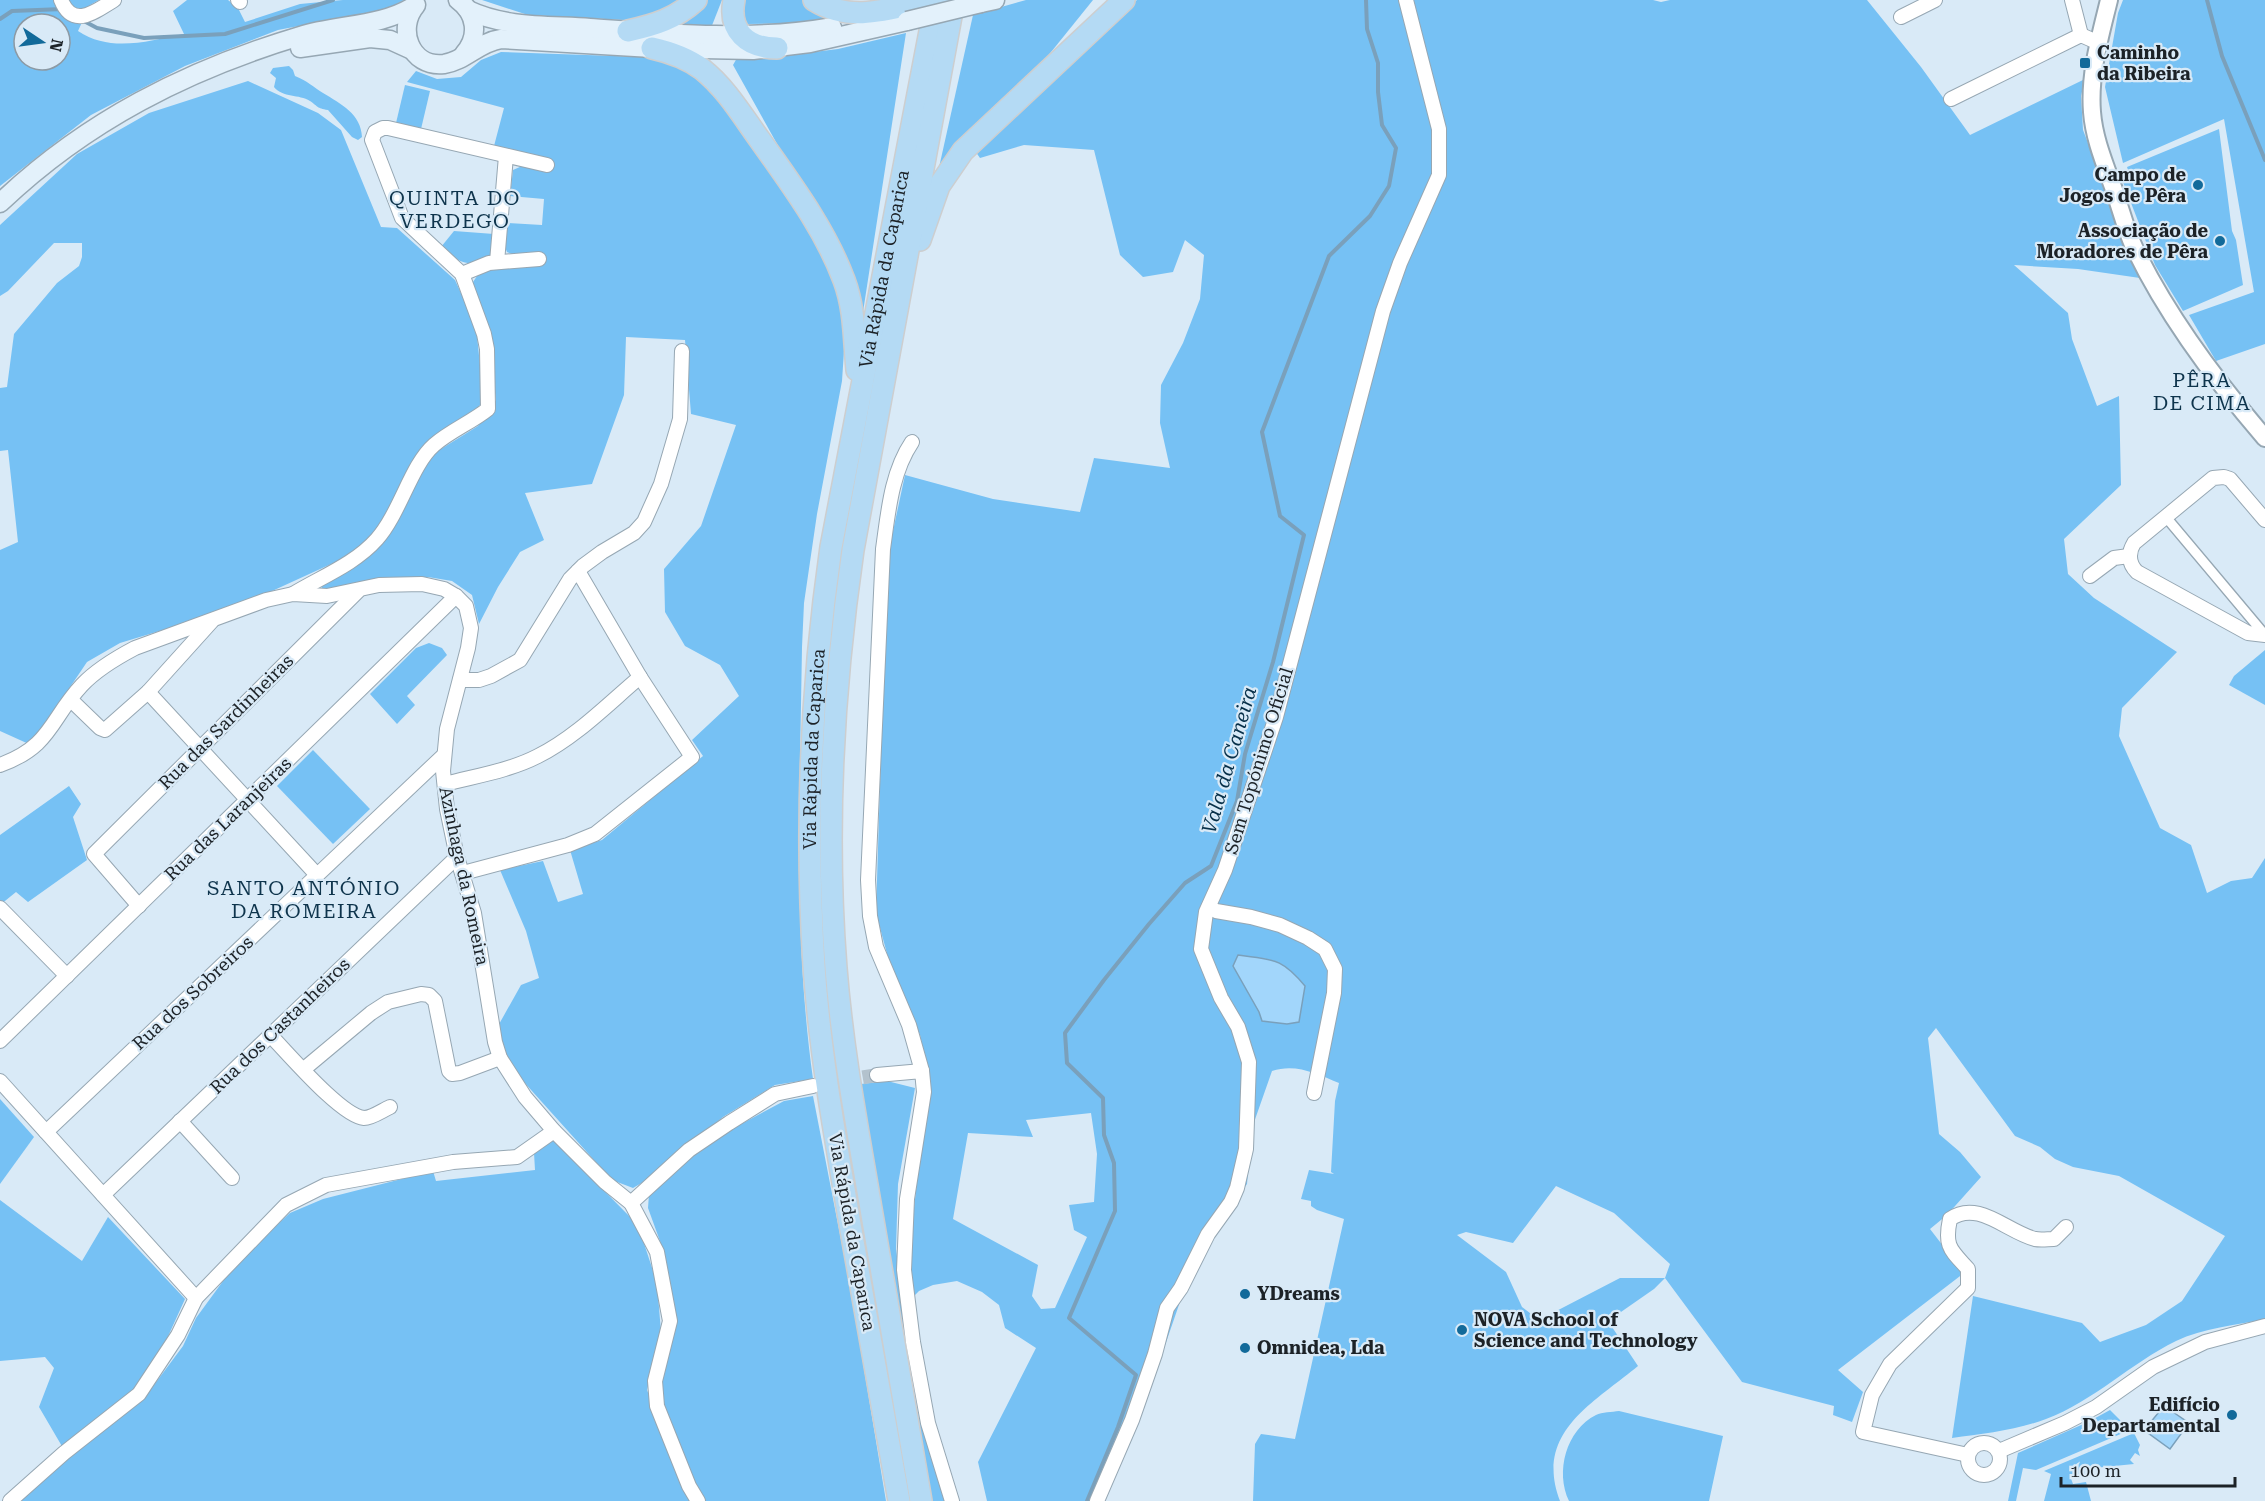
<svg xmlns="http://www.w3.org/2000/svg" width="2265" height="1501" font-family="'Roboto Serif',serif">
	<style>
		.green { fill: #76c1f4; fill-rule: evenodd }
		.water { fill: #a2d6fb; stroke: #7aa0bb; stroke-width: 1.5 }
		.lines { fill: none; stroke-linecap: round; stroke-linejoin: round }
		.stream { stroke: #7aa0bb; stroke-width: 4 }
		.minor-tunnel { stroke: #b3c2cd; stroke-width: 14; stroke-dasharray: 14 7; stroke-linecap: butt }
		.pedestrian-casing { stroke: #96a7b3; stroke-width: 12 }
		.minor-casing { stroke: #96a7b3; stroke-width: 16 }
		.tertiary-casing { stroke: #96a7b3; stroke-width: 20 }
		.secondary-casing { stroke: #96a7b3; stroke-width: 21 }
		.trunk-casing { stroke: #cdcecf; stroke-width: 24 }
		.pedestrian { stroke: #fff; stroke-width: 9 }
		.minor { stroke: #fff; stroke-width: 14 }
		.tertiary { stroke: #fff; stroke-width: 16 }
		.secondary { stroke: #e3f1fb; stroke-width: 18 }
		.trunk { stroke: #b4daf4; stroke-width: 21 }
		.secondary-bridge-casing { stroke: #96a7b3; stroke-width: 21; stroke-linecap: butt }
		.secondary-bridge { stroke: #e3f1fb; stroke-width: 18 }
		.poi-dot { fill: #126a9a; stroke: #d9eaf7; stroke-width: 2 }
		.labels { text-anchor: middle; stroke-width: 4.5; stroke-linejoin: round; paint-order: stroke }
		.poi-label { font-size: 18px; font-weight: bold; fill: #1c2227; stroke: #d9eaf7; text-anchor: start }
		.street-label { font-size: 18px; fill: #1c2227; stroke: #d9eaf7 }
		.neighbourhood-label { font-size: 20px; letter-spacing: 1.5px; fill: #0e344c; stroke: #d9eaf7 }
		.water-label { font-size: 20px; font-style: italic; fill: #073049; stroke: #d9eaf7 }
	</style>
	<rect width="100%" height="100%" fill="#d9eaf7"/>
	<g class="green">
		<path d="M 0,0 L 99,0 L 90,5 L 78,31 C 111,53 148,41 184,34 L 173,11 L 187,0 L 228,0 L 238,8 L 245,22 L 300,4 L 343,0 L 404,0 L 387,9 L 278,30 L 185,66 L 91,115 L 0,186 ZM 24,24 L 60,24 L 60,60 L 24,60 Z"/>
		<path d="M 482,0 L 686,0 L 676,12 L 625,20 L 528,15 Z"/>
		<path d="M 707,0 L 722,0 L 711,28 L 675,26 Z"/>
		<path d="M 742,0 L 803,0 L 829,15 L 814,23 L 746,24 L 739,12 Z"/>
		<path d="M 1026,0 L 1093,0 L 1039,67 L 938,172 L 973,15 Z"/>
		<path d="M 1137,0 L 1653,0 L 1661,2 L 1670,0 L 1867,0 L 1921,67 L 1970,135 L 2085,79 L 2081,96 L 2083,130 L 2140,278 L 2078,269 L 2014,265 L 2068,313 L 2072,339 L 2097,406 L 2119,396 L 2121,485 L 2064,539 L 2068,574 L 2094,598 L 2177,652 L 2122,708 L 2119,736 L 2160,828 L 2191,845 L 2207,893 L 2231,881 L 2252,878 L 2265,858 L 2265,1319 C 2236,1325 2203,1328 2176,1341 C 2131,1363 2094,1401 2046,1419 C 2017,1430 1983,1434 1952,1438 L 1973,1296 L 2082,1323 L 2100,1342 L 2146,1325 L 2182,1301 L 2225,1236 L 2119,1176 L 2073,1167 L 2055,1159 L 2040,1147 L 2015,1136 L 1936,1028 L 1928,1038 L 1939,1134 L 1960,1152 L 1981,1177 L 1947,1215 L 1930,1229 L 1964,1273 L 1838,1370 L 1863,1392 L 1852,1422 L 1833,1415 L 1834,1406 L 1742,1382 L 1665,1278 L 1654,1289 L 1608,1321 L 1638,1366 C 1592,1404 1534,1433 1560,1501 L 1253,1501 L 1255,1444 L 1261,1434 L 1295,1439 L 1344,1219 L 1317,1210 L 1311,1206 L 1311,1201 L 1301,1199 L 1309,1170 L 1334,1174 L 1331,1172 L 1335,1101 L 1339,1083 C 1317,1074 1296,1063 1272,1071 L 1252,1128 L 1247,1184 L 1210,1236 L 1182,1296 L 1151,1386 L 1103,1501 L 987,1501 L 978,1462 L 1036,1348 L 1005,1328 L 999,1305 L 982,1292 L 957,1281 L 933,1285 L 919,1291 L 913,1297 L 909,1274 L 909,1252 L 920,1155 L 931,1083 L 920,1035 L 889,961 L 876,913 L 887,559 L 905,475 L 993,499 L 1080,512 L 1094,458 L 1170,468 L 1160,423 L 1161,385 L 1183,343 L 1200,299 L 1204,255 L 1185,240 L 1173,272 L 1143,277 L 1120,255 L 1094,150 L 1024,145 L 980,158 L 973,148 ZM 1091,1113 L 1097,1154 L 1094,1202 L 1069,1205 L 1074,1230 L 1087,1237 L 1055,1308 L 1041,1309 L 1032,1296 L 1038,1265 L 953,1219 L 968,1133 L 1033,1137 L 1026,1120 ZM 1556,1186 L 1614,1213 L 1670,1264 L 1665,1278 L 1620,1278 L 1539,1320 L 1522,1307 L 1506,1272 L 1457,1235 L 1466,1232 L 1513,1243 Z"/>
		<path d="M 2123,0 L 2265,0 L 2265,344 L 2216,361 L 2189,315 L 2254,292 L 2224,119 L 2123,163 L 2105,87 L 2118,13 Z"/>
		<path d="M 906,33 L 863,312 L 855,291 L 795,176 L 733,65 L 737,58 L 782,56 L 838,49 Z"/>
		<path d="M 501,52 L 643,57 L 675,64 L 693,74 L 723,102 L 769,165 L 819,245 L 838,293 L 845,336 L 842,381 L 817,514 L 804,603 L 802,647 C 800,791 793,936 813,1079 L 775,1085 L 723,1117 L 652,1177 L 633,1188 L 612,1180 L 523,1081 L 505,1053 L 498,1026 L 521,985 L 539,978 L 526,931 L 500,870 L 543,861 L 558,902 L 583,894 L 570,850 L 602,840 L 703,756 L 692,740 L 739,696 L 720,665 L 685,646 L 665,612 L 664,569 L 701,526 L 736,425 L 691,414 L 685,340 L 626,337 L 624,395 L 592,484 L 525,493 L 544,540 L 520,552 L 498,587 L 479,624 L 472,595 L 452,581 L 428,577 L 389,578 L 355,586 L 322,589 L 321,582 L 351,568 L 416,484 L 433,454 L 478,426 L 496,400 L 491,363 L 473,282 L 479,273 L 540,253 L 512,254 L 507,252 L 505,247 L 507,223 L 542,225 L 544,199 L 510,196 L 513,170 L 522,166 L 547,171 L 494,146 L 504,108 L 407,82 L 416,71 L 437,79 L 461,77 L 481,60 Z"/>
		<path d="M 289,66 L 293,70 L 295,76 C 308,81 313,87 323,93 C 341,104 361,114 362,137 L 358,140 L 352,137 L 328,110 C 316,108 319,107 310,101 C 299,94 283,98 274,87 L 276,78 L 270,73 L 273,68 Z"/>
		<path d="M 248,81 L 318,113 L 341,130 L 381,227 L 397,228 L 455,280 L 476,326 L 481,375 L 482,402 L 471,417 L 414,460 L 374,535 L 353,554 L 259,597 L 209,616 L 120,643 L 87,662 L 31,745 L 0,731 L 0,550 L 18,542 L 8,450 L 0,451 L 0,388 L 7,387 L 14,334 L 57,283 L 79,266 L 82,257 L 82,243 L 54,243 L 8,291 L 0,296 L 0,225 L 77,154 L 149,113 Z"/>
		<path d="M 405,85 L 430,91 L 421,129 L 396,123 Z"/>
		<path d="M 2219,129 L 2232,231 L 2236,240 L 2243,285 L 2183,311 L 2155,265 L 2121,177 L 2129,173 L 2127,167 Z"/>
		<path d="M 454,231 L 494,234 L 490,255 C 470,271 457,261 441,247 Z"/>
		<path d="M 429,643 L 442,648 L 447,655 L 407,696 L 415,705 L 397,724 L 370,694 L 416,648 Z"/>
		<path d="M 2265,650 L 2265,705 L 2229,685 L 2234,676 Z"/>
		<path d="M 313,750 L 370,809 L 333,844 L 277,786 Z"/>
		<path d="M 69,786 L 81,804 L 73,817 L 87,860 L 28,902 L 16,892 L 0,905 L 0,835 Z"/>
		<path d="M 887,1081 L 915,1088 L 898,1184 L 896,1249 L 908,1336 L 937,1476 L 945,1501 L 931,1501 L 861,1084 Z"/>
		<path d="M 813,1096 L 851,1291 L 886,1501 L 705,1501 L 691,1478 L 662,1402 L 661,1376 L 673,1335 L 674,1304 L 665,1255 L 648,1208 L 649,1194 L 708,1142 L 784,1101 Z"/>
		<path d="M 0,1099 L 34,1137 L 0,1184 Z"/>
		<path d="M 554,1140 L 638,1225 L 657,1283 L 661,1332 L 647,1390 L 690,1501 L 16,1501 L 148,1393 L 183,1346 L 196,1318 L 237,1262 L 290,1213 L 323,1199 L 433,1171 L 436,1181 L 535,1170 L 534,1153 Z"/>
		<path d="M 0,1200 L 82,1261 L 108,1217 L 185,1299 L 160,1354 L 132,1391 L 63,1448 L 39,1407 L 54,1368 L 45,1357 L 0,1361 Z"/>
		<path d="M 2110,1410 L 2130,1430 L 2036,1470 L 2023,1468 L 2016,1501 L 2008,1501 L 2018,1453 L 2088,1422 Z"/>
		<path d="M 1619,1411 L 1723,1436 L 1709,1501 L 1569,1501 C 1555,1472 1566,1430 1596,1415 C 1602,1412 1612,1412 1619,1411 Z"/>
		<path d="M 2134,1433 L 2140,1445 L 2138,1450 L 2140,1456 L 2135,1453 L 2130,1460 L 2134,1464 L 2084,1469 L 2085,1474 L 2070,1476 L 2073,1484 L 2086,1482 L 2091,1501 L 2044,1501 L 2051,1474 L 2044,1471 Z"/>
	</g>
	<g class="water">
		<path d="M 1238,955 C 1273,960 1281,957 1305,986 L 1299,1022 L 1287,1024 L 1262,1021 L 1259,1012 L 1233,966 Z"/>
		<path d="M 2164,1406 L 2189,1423 L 2170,1449 L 2144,1430 Z"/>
	</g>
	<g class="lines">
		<g class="stream">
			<path d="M 2207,0 L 2222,56 L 2265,160"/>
			<path d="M 0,19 L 12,11 L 63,9"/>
			<path d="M 82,20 L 97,28 L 144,38 L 225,34 L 333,0"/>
			<path d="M 1087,1501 L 1118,1427 L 1136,1375 L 1069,1318 L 1115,1211 L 1114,1163 L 1104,1135 L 1103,1098 L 1067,1063 L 1065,1033 L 1104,980 L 1149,924 L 1185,883 L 1211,866 L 1237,801 L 1245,754 L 1273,662 L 1304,535 L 1280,516 L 1262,432 L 1329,256 L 1370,216 L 1389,186 L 1396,148 L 1382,125 L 1378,92 L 1378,63 L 1367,29 L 1366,0"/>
		</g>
		<path class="minor-tunnel" d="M 842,1081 L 877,1075"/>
		<defs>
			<path id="pedestrian" d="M 2165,516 L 2265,635"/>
			<g id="minor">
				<path d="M 61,0 C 73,30 96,11 114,0"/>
				<path d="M 238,0 L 240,2"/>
				<path d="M 2072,0 L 2081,35"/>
				<path d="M 1901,17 L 1935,0"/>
				<path d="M 1951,99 L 2081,35 L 2099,43"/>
				<path d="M 497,262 L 506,156"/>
				<path d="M 462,274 L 489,263 L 539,259"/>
				<path d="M 912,442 C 891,473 888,514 883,549 L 868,880 L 870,916 L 876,947 L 909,1025 L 922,1071"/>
				<path d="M 2265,520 L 2230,479 L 2224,477 L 2213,478 L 2134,543 C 2128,553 2128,563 2137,572 L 2248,633 L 2265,635"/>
				<path d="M 2090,576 L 2114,558 L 2129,556"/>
				<path d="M 293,594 C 321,577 355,564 377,539 C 400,513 411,465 434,445 C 450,431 472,422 488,409 L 487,349 L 484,334 L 462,274 L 402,218 L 374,145 L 372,140 L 375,132 L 383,128 L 388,128 L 547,165"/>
				<path d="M 460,680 L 479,680 L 491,676 L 520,660 L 570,579 L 583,566 L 602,552 L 634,533 L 644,522 L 661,484 L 680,419 L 682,351"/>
				<path d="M 148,692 L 317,875"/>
				<path d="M 71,700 L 100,728 L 105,730 L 148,692 L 212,621"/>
				<path d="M 0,765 C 52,746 50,719 82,685 C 97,669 116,658 135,648 L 266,600 L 293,594 L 327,596 L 379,585 L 422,584 L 444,589 L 456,596 L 466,606 L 471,628 L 468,648 L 447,729 L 443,771 L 447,809 L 457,857 L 474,913 L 495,1042 L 500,1058 L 525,1097 L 554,1131 L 605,1182 L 631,1203 L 657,1252 L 670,1321 L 655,1381 L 657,1406 L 689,1486 L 698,1501"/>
				<path d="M 445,784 C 475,776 509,771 538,756 C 576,737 608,704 640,677"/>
				<path d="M 463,873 L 568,845 L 595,834 L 692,757 L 640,677 L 578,571"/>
				<path d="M 139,906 L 94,854 L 358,591"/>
				<path d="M 1209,907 L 1216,911 L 1251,917 L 1280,925 L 1308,938 L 1325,949 L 1335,969 L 1334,993 L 1314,1093"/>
				<path d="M 0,908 L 67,976"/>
				<path d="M 270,1035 C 288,1053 341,1116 364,1118 C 372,1118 383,1110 390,1107"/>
				<path d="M 0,1041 L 456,596"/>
				<path d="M 304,1069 L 371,1013 L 388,1002 L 421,994 L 429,995 L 435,1001 L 449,1071 L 452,1074 L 460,1073 L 500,1058"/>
				<path d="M 877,1075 L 922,1071 L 924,1092 L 907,1199 L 904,1270 L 913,1342 L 928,1423 L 952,1501"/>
				<path d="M 0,1081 L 196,1298"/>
				<path d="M 180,1121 L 232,1178"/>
				<path d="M 46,1132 L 444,755"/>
				<path d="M 103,1195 L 457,857"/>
				<path d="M 631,1203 L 689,1150 L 729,1123 L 775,1094 L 813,1086"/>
				<circle cx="1984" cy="1459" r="16"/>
				<path d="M 1999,1451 L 2065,1423 L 2096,1407 L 2153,1367 L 2205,1342 L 2265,1326"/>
				<path d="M 1968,1455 L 1863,1432 L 1872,1395 L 1890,1364 L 1968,1288 L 1968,1269 C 1951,1250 1944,1247 1950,1219 C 1978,1199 2007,1232 2035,1239 C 2041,1240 2048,1239 2054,1239 L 2066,1227"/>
				<path d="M 10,1501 L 64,1453 L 139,1394 L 178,1335 L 196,1298 L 286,1205 L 326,1185 L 453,1162 L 517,1157 L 554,1131"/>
				<path d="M 1097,1501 L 1132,1420 L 1155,1354 L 1167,1308 L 1181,1288 L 1208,1234 L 1231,1202 L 1237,1188 L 1246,1149 L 1249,1062 L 1238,1027 L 1221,998 L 1201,949 L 1206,912 L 1225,870 L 1276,717 L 1383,311 L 1400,263 L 1439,175 L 1439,129 L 1406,0"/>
			</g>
			<path id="tertiary" d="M 2109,0 C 2100,37 2089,74 2092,112 C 2094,138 2104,162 2113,187 C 2120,206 2125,228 2134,247 C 2167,316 2216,381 2265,438"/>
			<g id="secondary">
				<path d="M 458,0 C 476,13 480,36 464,54"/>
				<path d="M 981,3 L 995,0"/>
				<path d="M 416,5 C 396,28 410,68 444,64 C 465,61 479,42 501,39 L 652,48 L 753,50 L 810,43 L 907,21"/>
				<path d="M 468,10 C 506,28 549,25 590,28 C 670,34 752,41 832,27"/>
				<path d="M 300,48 L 370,38 L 390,40 L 412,50"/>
				<path d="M 0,203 C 86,121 187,70 300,36 C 338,24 381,27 414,6"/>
			</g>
			<g id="trunk">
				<path d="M 734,0 C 728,31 747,48 777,48"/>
				<path d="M 814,0 C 852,24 892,8 931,0"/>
				<path d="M 628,31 C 655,25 675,19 696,0"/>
				<path d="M 652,48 C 670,52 687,58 702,69 C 726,88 742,115 760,140 C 791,184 825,229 844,280 C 855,309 854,340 857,370"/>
				<path d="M 920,240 L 939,186 L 963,151 L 1124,0"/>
				<path id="s1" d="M 899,1501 C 883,1411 867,1320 851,1230 C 836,1142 820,1055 814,966 C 805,826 811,686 831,547 L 936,0"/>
				<path d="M 921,1501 C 904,1400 886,1298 869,1197 C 856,1121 842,1045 836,968 C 825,828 833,688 853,550 L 954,0"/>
			</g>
		</defs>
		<use href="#pedestrian" class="pedestrian-casing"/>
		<use href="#minor" class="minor-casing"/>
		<use href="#tertiary" class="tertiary-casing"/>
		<use href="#secondary" class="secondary-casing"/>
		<use href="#trunk" class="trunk-casing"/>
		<use href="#pedestrian" class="pedestrian"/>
		<use href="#minor" class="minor"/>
		<use href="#tertiary" class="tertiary"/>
		<use href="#secondary" class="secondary"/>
		<use href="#trunk" class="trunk"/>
		<defs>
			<path id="secondary-bridge" d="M 907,21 L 981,3"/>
		</defs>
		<use href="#secondary-bridge" class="secondary-bridge-casing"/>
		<use href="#secondary-bridge" class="secondary-bridge"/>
	</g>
	<g class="poi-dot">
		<rect x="2079" y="57" width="12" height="12" rx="3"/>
		<circle cx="2198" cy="185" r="6"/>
		<circle cx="2220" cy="241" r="6"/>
		<circle cx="1245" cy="1294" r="6"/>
		<circle cx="1462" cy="1330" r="6"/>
		<circle cx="1245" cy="1348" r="6"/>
		<circle cx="2232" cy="1415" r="6"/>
	</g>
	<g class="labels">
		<g class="poi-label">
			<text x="2097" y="59">Caminho<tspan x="2097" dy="21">da Ribeira</tspan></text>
			<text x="2186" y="181" text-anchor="end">Campo de<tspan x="2186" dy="21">Jogos de Pêra</tspan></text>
			<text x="2208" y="237" text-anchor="end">Associação de<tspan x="2208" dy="21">Moradores de Pêra</tspan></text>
			<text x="1257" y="1300">YDreams</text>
			<text x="1474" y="1326">NOVA School of<tspan x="1474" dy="21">Science and Technology</tspan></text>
			<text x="1257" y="1354">Omnidea, Lda</text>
			<text x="2220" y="1411" text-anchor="end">Edifício<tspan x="2220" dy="21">Departamental</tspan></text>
		</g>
		<g class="street-label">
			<text dy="6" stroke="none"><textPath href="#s1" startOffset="1245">Via Rápida da Caparica</textPath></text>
			<text transform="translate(226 722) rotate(-45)" y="6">Rua das Sardinheiras</text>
			<text dy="6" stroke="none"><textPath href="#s1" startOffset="759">Via Rápida da Caparica</textPath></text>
			<text transform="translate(1259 761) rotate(-73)" y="6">Sem Topónimo Oficial</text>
			<text transform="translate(228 819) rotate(-44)" y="6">Rua das Laranjeiras</text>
			<text transform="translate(464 876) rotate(78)" y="6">Azinhaga da Romeira</text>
			<text transform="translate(193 993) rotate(-43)" y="6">Rua dos Sobreiros</text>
			<text transform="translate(280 1026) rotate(-44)" y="6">Rua dos Castanheiros</text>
			<text transform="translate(852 1232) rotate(80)" y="6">Via Rápida da Caparica</text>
		</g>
		<g class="neighbourhood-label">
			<text x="455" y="205">QUINTA DO<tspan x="455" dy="23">VERDEGO</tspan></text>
			<text x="2202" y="387">PÊRA<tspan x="2202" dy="23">DE CIMA</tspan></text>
			<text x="304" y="895">SANTO ANTÓNIO<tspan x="304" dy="23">DA ROMEIRA</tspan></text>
		</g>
		<g class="water-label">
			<text transform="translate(1229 760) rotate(-74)" y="7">Vala da Caneira</text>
		</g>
	</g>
	<g transform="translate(42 42) rotate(103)"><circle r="28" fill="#d9eaf7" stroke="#8d9aa4" stroke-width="1.5"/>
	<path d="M0-4.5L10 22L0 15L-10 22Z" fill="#126a9a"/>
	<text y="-9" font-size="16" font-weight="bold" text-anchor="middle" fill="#1c2227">N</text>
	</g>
	<path d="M2061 1477v9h174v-9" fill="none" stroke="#1c2227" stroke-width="3"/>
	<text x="2070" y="1477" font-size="18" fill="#1c2227" stroke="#d9eaf7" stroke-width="4.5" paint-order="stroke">100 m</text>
</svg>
